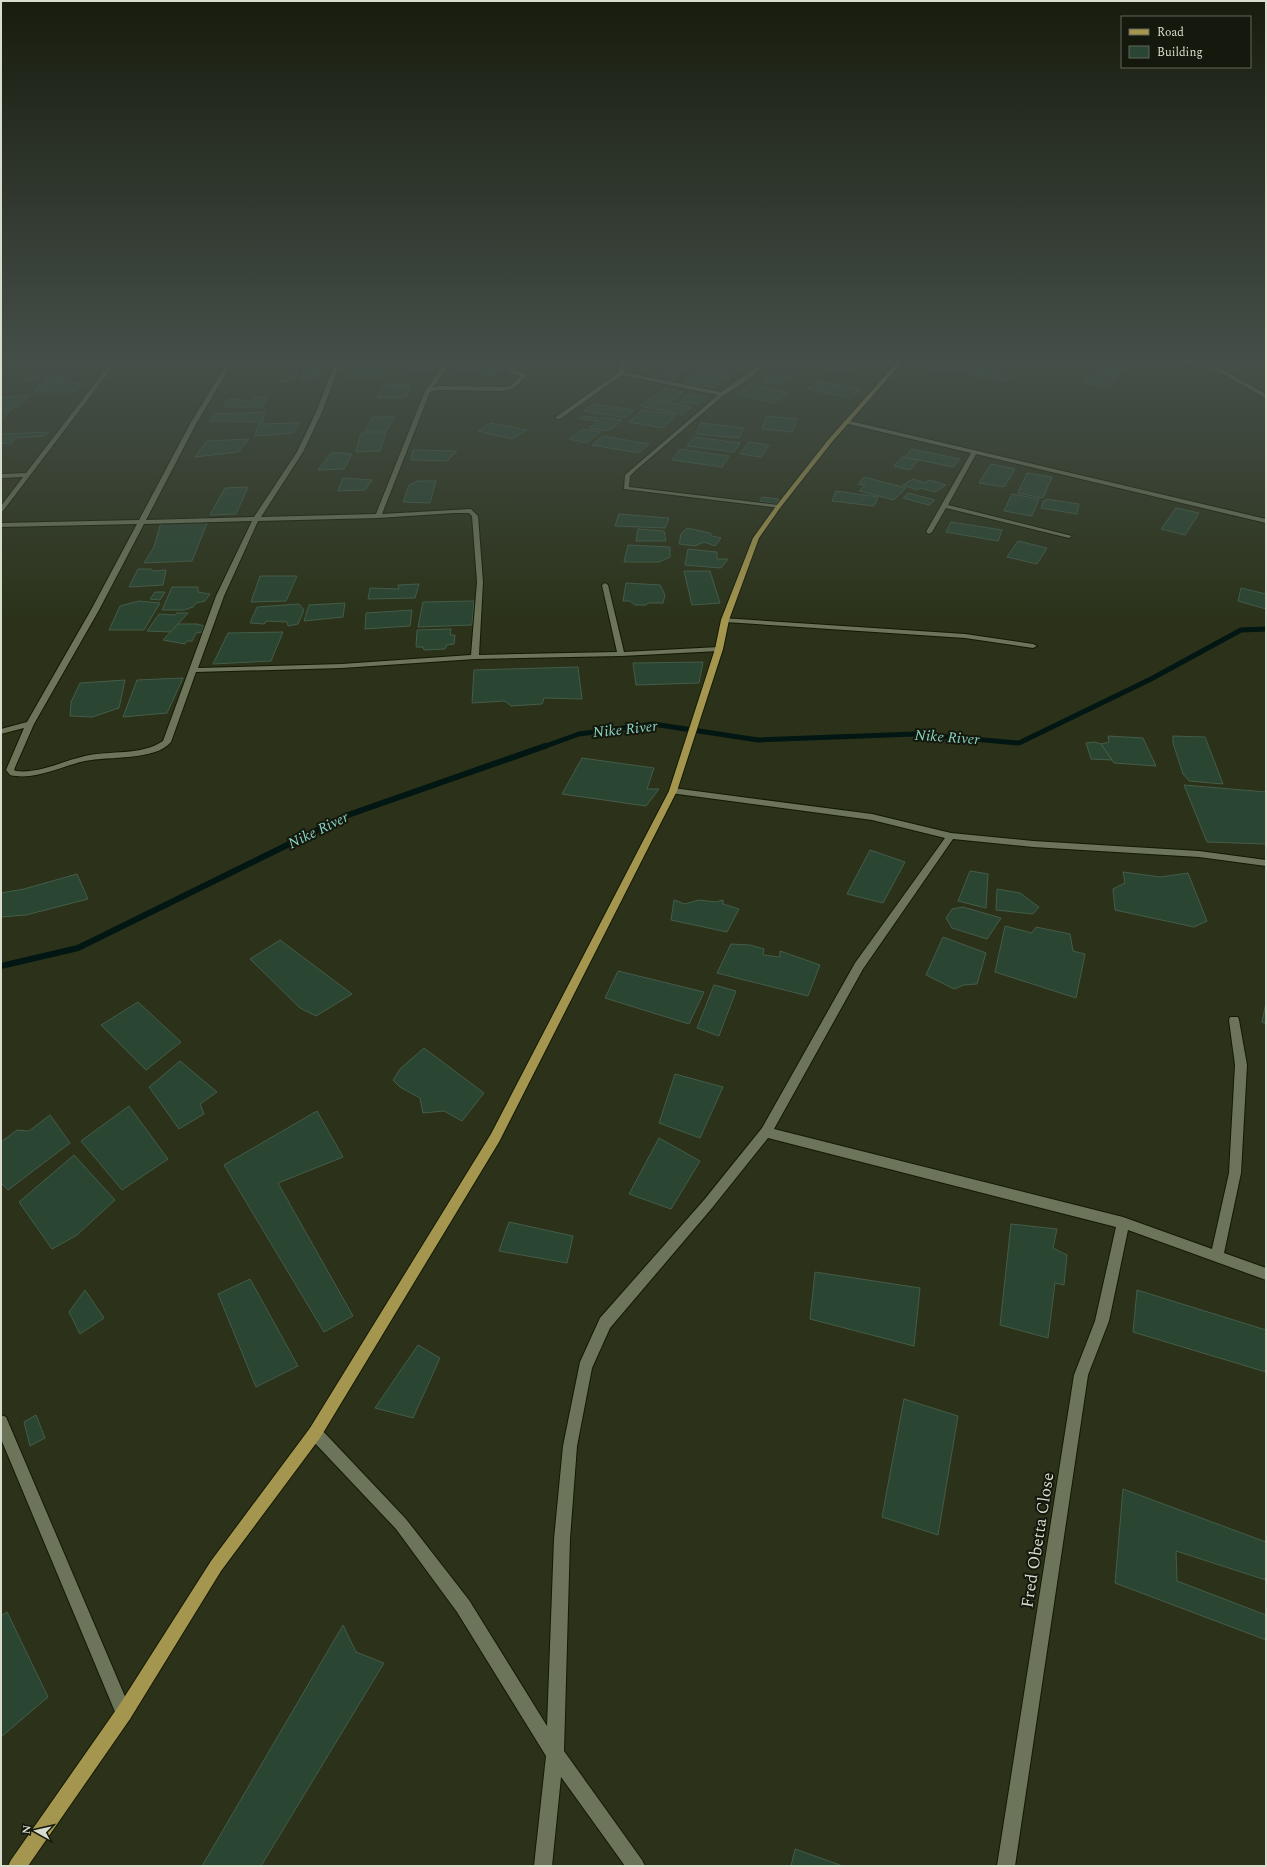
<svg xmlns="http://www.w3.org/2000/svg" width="1267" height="1867" font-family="Spectral,serif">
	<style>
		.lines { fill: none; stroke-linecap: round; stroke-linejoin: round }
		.stream-far1 { stroke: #021713; stroke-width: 5 }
		.stream { stroke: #021713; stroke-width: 6 }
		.building { fill: #2a4531; stroke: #445c49 }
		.minor-casing { stroke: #141903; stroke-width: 2 }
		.major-casing { stroke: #141903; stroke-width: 2 }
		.minor { fill: #6c7459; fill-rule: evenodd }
		.major { fill: #a4964e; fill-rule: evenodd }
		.labels { text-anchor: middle; stroke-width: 4; stroke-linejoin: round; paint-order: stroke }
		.water-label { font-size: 15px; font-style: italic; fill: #87d4c5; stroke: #15180d }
		.near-street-label { font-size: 17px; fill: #d8ddce; stroke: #15180d }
	</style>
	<rect width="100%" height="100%" fill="#2b3219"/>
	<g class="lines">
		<path class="stream-far1" d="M 543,747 L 579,734 L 653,724 L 758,740 L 915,734 L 1019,743 L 1151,679 L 1241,630 L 1266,629"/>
		<path class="stream" d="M 1,966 L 78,948 L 348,815 L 545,746"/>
	</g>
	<g class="building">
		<path d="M 292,360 L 325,360 L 326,365 L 288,367 Z"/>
		<path d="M 630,360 L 653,360 L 666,362 L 659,368 L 627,363 Z"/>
		<path d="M 724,360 L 745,360 L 748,361 L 735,373 L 714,369 Z"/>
		<path d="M 788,360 L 811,360 L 807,364 Z"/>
		<path d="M 814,360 L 833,360 L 825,367 L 810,364 Z"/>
		<path d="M 947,360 L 966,360 L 960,367 L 993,372 L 995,369 L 1004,370 L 1001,374 L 1012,376 L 1008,381 L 932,368 L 939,361 L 945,362 Z"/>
		<path d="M 839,361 L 856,364 L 845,373 L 828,370 Z"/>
		<path d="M 676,362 L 694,366 L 671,381 L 653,377 Z"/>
		<path d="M 403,363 L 429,363 L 436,365 L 434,369 L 403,368 Z"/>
		<path d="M 471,363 L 484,366 L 476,373 L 455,370 L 461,364 Z"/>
		<path d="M 1100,363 L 1126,368 L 1108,388 L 1081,383 Z"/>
		<path d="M 488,367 L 505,370 L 492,376 L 480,373 Z"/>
		<path d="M 701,369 L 731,374 L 716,388 L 686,383 Z"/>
		<path d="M 321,370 L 318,378 L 301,380 L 304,371 Z"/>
		<path d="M 286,371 L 298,371 L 292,381 L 281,382 Z"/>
		<path d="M 350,371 L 381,371 L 377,379 L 347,377 Z"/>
		<path d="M 73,372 L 68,381 L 44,382 L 49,373 Z"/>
		<path d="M 771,372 L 792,375 L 782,384 L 761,381 Z"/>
		<path d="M 31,373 L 42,373 L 44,375 L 36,381 L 23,381 Z"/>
		<path d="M 820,381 L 861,390 L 849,398 L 808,389 Z"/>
		<path d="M 84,382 L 74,392 L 35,392 L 40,384 Z"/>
		<path d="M 387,384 L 410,385 L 406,397 L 377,398 Z"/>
		<path d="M 751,385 L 787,393 L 774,403 L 738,394 Z"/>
		<path d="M 664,389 L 683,392 L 672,401 L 654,397 Z"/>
		<path d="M 687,395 L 707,396 L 699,405 L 681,402 Z"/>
		<path d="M 29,396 L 19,406 L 1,406 L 1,397 Z"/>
		<path d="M 267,397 L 262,407 L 223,407 L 228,399 L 251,401 L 253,398 Z"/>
		<path d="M 649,399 L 692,407 L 683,415 L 640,406 Z"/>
		<path d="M 593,404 L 634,410 L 626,418 L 584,411 Z"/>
		<path d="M 1,408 L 13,408 L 1,419 Z"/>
		<path d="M 643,410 L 676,415 L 663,428 L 629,422 Z"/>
		<path d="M 265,412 L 262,422 L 209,421 L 215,414 Z"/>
		<path d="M 584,416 L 598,418 L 595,421 L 580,418 Z"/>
		<path d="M 767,416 L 797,419 L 792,432 L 762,429 Z"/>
		<path d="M 373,417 L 395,417 L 386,431 L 365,431 Z"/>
		<path d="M 603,417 L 622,420 L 608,431 L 589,428 Z"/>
		<path d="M 299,423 L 294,433 L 255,436 L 259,424 Z"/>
		<path d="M 491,423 L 527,430 L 512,439 L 478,431 Z"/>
		<path d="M 701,423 L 744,428 L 739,438 L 696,434 Z"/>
		<path d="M 583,429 L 600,432 L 587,443 L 569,439 Z"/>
		<path d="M 49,432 L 44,436 L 15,438 L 11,444 L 1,443 L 2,434 Z"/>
		<path d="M 361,433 L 386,433 L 380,451 L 356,452 Z"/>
		<path d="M 603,436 L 649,444 L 639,453 L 592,445 Z"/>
		<path d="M 694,437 L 740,443 L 734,452 L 687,446 Z"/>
		<path d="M 249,439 L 238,452 L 195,457 L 207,441 Z"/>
		<path d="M 749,442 L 769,445 L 761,457 L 740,454 Z"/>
		<path d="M 680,449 L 729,456 L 722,467 L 672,460 Z"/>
		<path d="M 912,449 L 960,459 L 953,467 L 905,457 Z"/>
		<path d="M 413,450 L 457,451 L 447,461 L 411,460 Z"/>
		<path d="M 332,452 L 352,454 L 344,469 L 318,470 Z"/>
		<path d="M 902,457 L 918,460 L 910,470 L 894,466 Z"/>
		<path d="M 991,464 L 1015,469 L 1004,487 L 979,483 Z"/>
		<path d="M 1027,473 L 1052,477 L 1043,498 L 1018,493 Z"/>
		<path d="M 864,477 L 906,488 L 894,500 L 859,491 L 865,485 L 858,484 Z"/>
		<path d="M 343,478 L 372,480 L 365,490 L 338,491 Z"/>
		<path d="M 913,479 L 925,483 L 930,480 L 946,485 L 935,492 L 921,488 L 917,490 L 903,485 Z"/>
		<path d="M 418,481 L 436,481 L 430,503 L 403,502 L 409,485 Z"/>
		<path d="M 248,487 L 236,514 L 210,515 L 225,488 Z"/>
		<path d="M 836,491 L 878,497 L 874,506 L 832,501 Z"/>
		<path d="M 908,493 L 935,500 L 929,505 L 903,498 Z"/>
		<path d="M 1012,494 L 1039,499 L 1032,516 L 1004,511 Z"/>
		<path d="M 762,497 L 779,499 L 776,504 L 760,501 Z"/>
		<path d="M 1046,499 L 1079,504 L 1077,514 L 1041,508 L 1043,501 L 1046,501 Z"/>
		<path d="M 1176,508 L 1199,513 L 1185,535 L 1161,529 Z"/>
		<path d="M 619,514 L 669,518 L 665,528 L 615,526 Z"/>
		<path d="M 209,518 L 192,561 L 144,563 L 154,547 L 162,519 Z"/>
		<path d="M 951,522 L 1002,530 L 998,541 L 946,532 Z"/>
		<path d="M 687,528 L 710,533 L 712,536 L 721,538 L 715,546 L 704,542 L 695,546 L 679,544 L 681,534 Z"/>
		<path d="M 638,529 L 664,531 L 666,541 L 636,541 Z"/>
		<path d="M 1018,541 L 1047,548 L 1037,564 L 1007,557 Z"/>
		<path d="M 628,545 L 670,547 L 670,557 L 659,562 L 624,562 Z"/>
		<path d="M 688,549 L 717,552 L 717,559 L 728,559 L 721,568 L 685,565 Z"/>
		<path d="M 138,569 L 151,569 L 153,571 L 166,570 L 163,585 L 129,587 Z"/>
		<path d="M 684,571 L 710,571 L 720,603 L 692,605 Z"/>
		<path d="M 260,576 L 297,576 L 286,601 L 251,602 Z"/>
		<path d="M 626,583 L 660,585 L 665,595 L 663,603 L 648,603 L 646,605 L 635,605 L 630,601 L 623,601 Z"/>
		<path d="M 419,584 L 415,598 L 368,599 L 370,588 L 399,589 L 398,585 Z"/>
		<path d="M 172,587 L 198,587 L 198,592 L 210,594 L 205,601 L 196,603 L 193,607 L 184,610 L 162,610 Z"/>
		<path d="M 1241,588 L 1266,594 L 1266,609 L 1238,601 Z"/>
		<path d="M 155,592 L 165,592 L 160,600 L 150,599 Z"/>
		<path d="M 139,601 L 160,603 L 144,630 L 109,630 L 120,606 Z"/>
		<path d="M 474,601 L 472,625 L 418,627 L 423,602 Z"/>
		<path d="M 345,603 L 343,617 L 304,621 L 309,605 Z"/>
		<path d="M 299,604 L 304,610 L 298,624 L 288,626 L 287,622 L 267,621 L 264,624 L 250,623 L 257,607 Z"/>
		<path d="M 412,610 L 410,626 L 365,629 L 366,613 Z"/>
		<path d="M 177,613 L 188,613 L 171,632 L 147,631 L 159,614 L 175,615 Z"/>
		<path d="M 178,624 L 197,624 L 204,626 L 202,632 L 196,633 L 192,641 L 187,641 L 185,644 L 163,640 Z"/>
		<path d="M 451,629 L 450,635 L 455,635 L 454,644 L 447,645 L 445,649 L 424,650 L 423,647 L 416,647 L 417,630 Z"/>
		<path d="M 283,632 L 271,661 L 213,664 L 228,633 Z"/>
		<path d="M 703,662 L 699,683 L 636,685 L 633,663 Z"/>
		<path d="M 578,667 L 582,699 L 544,698 L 542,704 L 511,706 L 505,701 L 472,703 L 474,670 Z"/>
		<path d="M 183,678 L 167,713 L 123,717 L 137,680 Z"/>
		<path d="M 125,680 L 119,708 L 92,717 L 70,716 L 71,702 L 80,683 Z"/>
		<path d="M 1108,736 L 1143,738 L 1156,766 L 1114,763 L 1101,744 L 1109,742 Z"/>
		<path d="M 1173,736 L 1205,737 L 1223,784 L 1189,781 L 1183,774 L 1173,743 Z"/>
		<path d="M 1095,742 L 1101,744 L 1112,760 L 1091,759 L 1086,743 Z"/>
		<path d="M 582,758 L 654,768 L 647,789 L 659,789 L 646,806 L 562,794 Z"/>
		<path d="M 1184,785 L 1266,792 L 1266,844 L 1207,842 Z"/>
		<path d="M 870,850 L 905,862 L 883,903 L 847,894 Z"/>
		<path d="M 970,871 L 988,874 L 986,908 L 958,901 Z"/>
		<path d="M 1123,872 L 1161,877 L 1188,873 L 1207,921 L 1194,927 L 1115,910 L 1113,889 L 1125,883 Z"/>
		<path d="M 77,874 L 88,899 L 26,915 L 1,917 L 1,893 L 24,889 Z"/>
		<path d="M 997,889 L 1020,893 L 1039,907 L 1033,914 L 996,910 Z"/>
		<path d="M 674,900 L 685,904 L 699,900 L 716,902 L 723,900 L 723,904 L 739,909 L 727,932 L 671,920 Z"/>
		<path d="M 963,907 L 1001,918 L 987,939 L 952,928 L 946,918 L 952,909 Z"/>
		<path d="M 1005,926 L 1032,933 L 1036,927 L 1070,934 L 1073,951 L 1085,954 L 1076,998 L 995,972 Z"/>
		<path d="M 943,937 L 986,953 L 977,984 L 964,985 L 954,989 L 926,975 Z"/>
		<path d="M 280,940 L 352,994 L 316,1016 L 300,1008 L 250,959 Z"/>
		<path d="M 731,944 L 750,945 L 764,949 L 763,955 L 780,957 L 780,951 L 820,965 L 808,996 L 717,973 Z"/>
		<path d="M 618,971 L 704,992 L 689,1024 L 605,998 Z"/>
		<path d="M 714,985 L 736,991 L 719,1036 L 697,1028 Z"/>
		<path d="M 138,1002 L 181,1042 L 146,1070 L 101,1025 Z"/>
		<path d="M 1266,1003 L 1266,1024 L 1262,1022 Z"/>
		<path d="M 424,1048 L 484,1093 L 462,1121 L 444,1111 L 423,1113 L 420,1098 L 400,1087 L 393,1080 L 400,1069 Z"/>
		<path d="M 180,1061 L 217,1092 L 200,1104 L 204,1114 L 179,1129 L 149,1087 Z"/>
		<path d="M 675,1074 L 723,1087 L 700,1138 L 659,1123 Z"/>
		<path d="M 129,1106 L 168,1159 L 122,1190 L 81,1141 Z"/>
		<path d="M 317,1111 L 343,1157 L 278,1183 L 353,1316 L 324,1332 L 224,1165 Z"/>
		<path d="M 50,1115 L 70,1143 L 8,1190 L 1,1183 L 1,1142 L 17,1130 L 29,1131 Z"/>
		<path d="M 659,1138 L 700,1161 L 671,1209 L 629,1194 Z"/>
		<path d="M 74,1155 L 115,1200 L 77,1235 L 52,1249 L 19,1202 Z"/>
		<path d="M 509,1222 L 573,1236 L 567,1263 L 499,1251 Z"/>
		<path d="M 1011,1224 L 1057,1229 L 1053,1248 L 1067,1255 L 1064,1285 L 1055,1283 L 1048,1338 L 1000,1325 Z"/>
		<path d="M 815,1272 L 920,1288 L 914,1346 L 810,1319 Z"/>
		<path d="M 250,1279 L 298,1366 L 256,1387 L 218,1294 Z"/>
		<path d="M 85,1290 L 104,1318 L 80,1334 L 69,1312 Z"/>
		<path d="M 1137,1290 L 1266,1330 L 1266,1372 L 1133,1332 Z"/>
		<path d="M 418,1345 L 440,1358 L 413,1418 L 375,1408 Z"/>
		<path d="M 904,1399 L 958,1416 L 938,1535 L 882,1517 Z"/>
		<path d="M 36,1415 L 45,1438 L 30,1446 L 24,1422 Z"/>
		<path d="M 1123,1489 L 1266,1542 L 1266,1580 L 1176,1551 L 1177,1581 L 1266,1615 L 1266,1640 L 1115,1583 Z"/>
		<path d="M 7,1612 L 48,1697 L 1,1737 L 1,1616 Z"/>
		<path d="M 343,1625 L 356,1652 L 384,1663 L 261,1866 L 202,1866 Z"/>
		<path d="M 795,1849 L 843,1866 L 791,1866 Z"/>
	</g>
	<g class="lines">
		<defs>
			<g id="minor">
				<path d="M 113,360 L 118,360 L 3,511 L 1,512 L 1,506 L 23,477 L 1,478 L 1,474 L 26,473 Z"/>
				<path d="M 229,360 L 234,360 L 196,424 L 146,520 L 254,517 L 297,452 L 317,410 L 336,360 L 341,360 L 323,410 L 303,452 L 261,517 L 376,514 L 425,391 L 447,360 L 452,360 L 433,388 L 439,386 L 504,387 L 510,386 L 521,376 L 514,374 L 506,369 L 514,360 L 519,360 L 512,369 L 528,375 L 514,388 L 504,391 L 439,390 L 430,392 L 382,514 L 471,509 L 478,516 L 483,582 L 479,655 L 617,652 L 602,585 L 605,583 L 608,585 L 624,652 L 719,647 L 723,649 L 719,651 L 621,656 L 475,659 L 342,668 L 196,672 L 171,742 C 155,761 109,756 85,761 C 61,766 35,781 10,775 L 6,770 L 24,728 L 1,734 L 1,729 L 27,722 L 91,610 L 137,524 L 1,527 L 1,523 L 139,520 L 190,424 ZM 454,513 L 469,513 L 472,516 L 477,582 L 471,655 L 342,664 L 198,668 L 224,596 L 258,521 L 378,518 ZM 252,521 L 216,596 L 163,741 C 141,756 110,750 85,756 C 63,761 38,774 16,771 L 14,770 L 16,765 L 34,724 L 99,610 L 144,524 Z"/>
				<path d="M 619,360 L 624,360 L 624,372 L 721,392 L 766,360 L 772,360 L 746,381 L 724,395 L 636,470 L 630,476 L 629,487 L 778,505 L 781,507 L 780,508 L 624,489 L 625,475 L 718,395 L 622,375 L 560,419 L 556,419 L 556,417 L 619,372 Z"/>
				<path d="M 1167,360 L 1180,360 L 1217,367 L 1266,394 L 1266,398 L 1214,369 Z"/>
				<path d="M 846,420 L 1266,519 L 1266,523 L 976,454 L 948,505 L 1072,536 L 1069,538 L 946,508 L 932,532 L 929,534 L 926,532 L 971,453 L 844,423 L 843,422 Z"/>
				<path d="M 722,618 L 965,634 L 1033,644 L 1037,646 L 1033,648 L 965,638 L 725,622 L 721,620 Z"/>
				<path d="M 673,788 L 872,814 L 951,833 L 1033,841 L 1199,851 L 1266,860 L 1266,866 L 1199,857 L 1033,847 L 953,839 L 863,969 L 774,1129 L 1123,1217 L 1212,1249 L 1229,1173 L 1235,1065 L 1229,1020 L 1230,1017 L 1238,1017 L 1239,1020 L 1247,1065 L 1241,1173 L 1224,1253 L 1266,1268 L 1266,1280 L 1128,1230 L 1109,1321 L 1088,1375 L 1015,1866 L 997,1866 L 1074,1375 L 1095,1321 L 1116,1227 L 768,1138 L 712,1208 L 610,1328 L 592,1368 L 577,1446 L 570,1539 L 564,1751 L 642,1860 L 645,1866 L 625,1866 L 561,1777 L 552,1866 L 534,1866 L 546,1756 L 457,1612 L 396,1529 L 310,1438 L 308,1433 L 310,1428 L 315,1426 L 320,1428 L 406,1519 L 469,1600 L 547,1726 L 554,1539 L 563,1446 L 580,1362 L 600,1318 L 704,1200 L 762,1128 L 855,963 L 945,838 L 872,820 L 670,793 L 669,791 L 670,789 Z"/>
				<path d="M 1,1415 L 6,1417 L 132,1713 L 130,1719 L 124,1721 L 118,1719 L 1,1439 Z"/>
			</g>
			<path id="major" d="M 899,360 L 904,360 L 832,442 L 780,508 L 759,538 L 729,620 L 723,649 L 677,791 L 499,1142 L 320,1438 L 221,1571 L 130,1719 L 28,1866 L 8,1866 L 11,1860 L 118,1707 L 211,1561 L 310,1428 L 491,1134 L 669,791 L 715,649 L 721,620 L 753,538 L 776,506 L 828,440 Z"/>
		</defs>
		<use href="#minor" class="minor-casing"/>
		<use href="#major" class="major-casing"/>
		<use href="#minor" class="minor"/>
		<use href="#major" class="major"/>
	</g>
	<linearGradient id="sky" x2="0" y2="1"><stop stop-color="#181c0e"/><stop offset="0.58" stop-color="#444f49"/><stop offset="1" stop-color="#444f49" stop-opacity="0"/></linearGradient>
	<rect width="1267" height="622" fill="url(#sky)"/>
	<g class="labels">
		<g class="water-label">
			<text transform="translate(625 729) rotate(-6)" y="5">Nike River</text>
			<text transform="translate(947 737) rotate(4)" y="5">Nike River</text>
			<text transform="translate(318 830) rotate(-26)" y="5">Nike River</text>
		</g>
		<g class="near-street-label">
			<text transform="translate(1037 1540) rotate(-81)" y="6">Fred Obetta Close</text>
		</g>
	</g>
	<rect width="1267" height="1867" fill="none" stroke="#d8ddce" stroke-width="4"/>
	<rect x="1121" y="16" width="130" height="52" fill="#15180d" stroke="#63675a"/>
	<rect x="1129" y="29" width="20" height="6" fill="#a4964e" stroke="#63675a"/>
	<text x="1157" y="36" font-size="12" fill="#d8ddce">Road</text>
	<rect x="1129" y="46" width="20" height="12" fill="#2a4531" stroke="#63675a"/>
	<text x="1157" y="56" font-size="12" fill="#d8ddce">Building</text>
	<g transform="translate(36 1831) rotate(278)" stroke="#15180d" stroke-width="3" paint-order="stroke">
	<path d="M0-3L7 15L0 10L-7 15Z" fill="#d8ddce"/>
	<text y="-6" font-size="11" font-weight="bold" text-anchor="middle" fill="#d8ddce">N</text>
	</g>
</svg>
